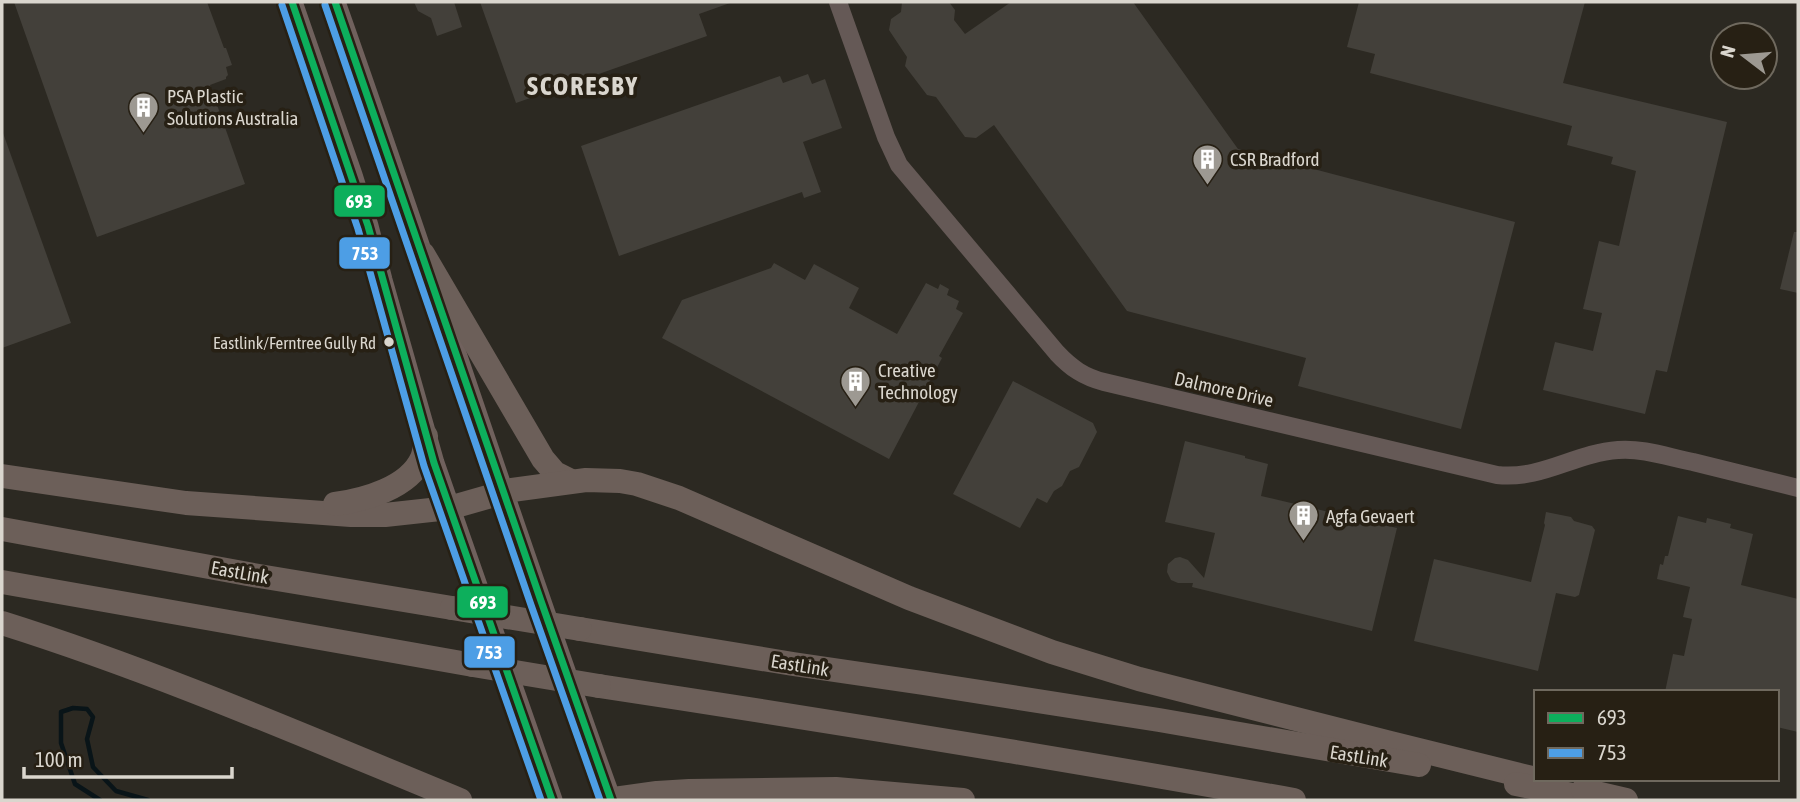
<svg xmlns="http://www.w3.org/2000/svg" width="1800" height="802" font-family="'Asap Condensed',sans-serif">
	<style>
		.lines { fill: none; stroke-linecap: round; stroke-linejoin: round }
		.stream { stroke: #091418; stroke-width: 4.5 }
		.building { fill: #43403a }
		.minor { stroke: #655956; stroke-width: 18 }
		.major { stroke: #70615d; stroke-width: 21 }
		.highway { stroke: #6c5f59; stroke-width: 24 }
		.highway-bridge { stroke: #6c5f59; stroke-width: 24 }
		.bus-1-casing { stroke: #272014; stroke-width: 12 }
		.bus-2-casing { stroke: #272014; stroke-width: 12 }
		.bus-1 { stroke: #0daf5c; stroke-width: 7 }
		.bus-2 { stroke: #4d9ee5; stroke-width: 7 }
		.bus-dot { fill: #dad6ce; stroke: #272014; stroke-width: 2.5 }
		.labels { text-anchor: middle; stroke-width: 7; stroke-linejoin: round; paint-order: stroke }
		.bus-label { font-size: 17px; fill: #dad6ce; stroke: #272014; text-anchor: end }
		.poi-label { font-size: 19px; fill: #dad6ce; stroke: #272014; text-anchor: start }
		.street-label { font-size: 19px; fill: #dad6ce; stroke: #272014 }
		.district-label { font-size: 26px; font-weight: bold; letter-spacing: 2px; fill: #dad6ce; stroke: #272014 }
		.line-badge { stroke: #272014; stroke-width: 2.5 }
		.badge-label { font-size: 19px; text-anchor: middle; font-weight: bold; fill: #fff }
	</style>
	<rect width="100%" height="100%" fill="#2c2922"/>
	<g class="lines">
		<path class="stream" d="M 100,800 L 75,784 L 61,743 L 61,712 L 73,708 L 87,709 L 93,717 L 87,739 L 93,767 L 116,791 L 148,800"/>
	</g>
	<g class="building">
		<path d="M 14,2 L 207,2 L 224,48 L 226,48 L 232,65 L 226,67 L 228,75 L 226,77 L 226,79 L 210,85 L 245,184 L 97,237 Z"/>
		<path d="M 414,2 L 454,2 L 462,27 L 437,36 L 431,18 L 418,11 Z"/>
		<path d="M 480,2 L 729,2 L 730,3 L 699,14 L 707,36 L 516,103 Z"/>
		<path d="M 902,2 L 949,2 L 955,10 L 954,20 L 965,34 L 1011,2 L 1133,2 L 1238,149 L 1515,222 L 1461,429 L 1298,386 L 1306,358 L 1127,311 L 994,125 L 976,138 L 965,137 L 936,97 L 927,95 L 905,66 L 907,57 L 889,30 L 891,19 L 901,12 Z"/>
		<path d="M 1359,2 L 1585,2 L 1563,83 L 1727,122 L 1667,372 L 1656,370 L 1645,414 L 1543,390 L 1555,342 L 1593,351 L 1602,313 L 1583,309 L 1599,241 L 1619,246 L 1636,171 L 1611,164 L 1613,157 L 1567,145 L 1572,126 L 1370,73 L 1375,54 L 1347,47 Z"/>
		<path d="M 808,74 L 812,84 L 825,79 L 842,128 L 803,142 L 821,192 L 804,198 L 802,192 L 619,256 L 581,146 L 780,76 L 783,83 Z"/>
		<path d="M 2,133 L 3,133 L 71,323 L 2,348 Z"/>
		<path d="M 1794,232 L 1798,232 L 1798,293 L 1780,289 Z"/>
		<path d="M 774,263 L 805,280 L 814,264 L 859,288 L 849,308 L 897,334 L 926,283 L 938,289 L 940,284 L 949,289 L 947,295 L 959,301 L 956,309 L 963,313 L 939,356 L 942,358 L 889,459 L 662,338 L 682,300 L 771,268 Z"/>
		<path d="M 1013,381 L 1093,423 L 1097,432 L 1079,467 L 1070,471 L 1062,486 L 1054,491 L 1047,503 L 1037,498 L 1020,528 L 953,494 Z"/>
		<path d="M 1185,441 L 1245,456 L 1245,458 L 1268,464 L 1261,496 L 1397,528 L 1372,631 L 1192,587 L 1193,583 L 1178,583 L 1171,580 L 1167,572 L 1168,564 L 1175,558 L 1180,557 L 1188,560 L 1204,578 L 1215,533 L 1165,522 Z"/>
		<path d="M 1546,512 L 1571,517 L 1574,521 L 1592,526 L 1595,530 L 1579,595 L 1575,597 L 1556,593 L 1538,671 L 1414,641 L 1434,559 L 1531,582 L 1545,525 L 1544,523 Z"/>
		<path d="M 1678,516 L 1706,523 L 1707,518 L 1731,524 L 1730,528 L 1753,534 L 1741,585 L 1798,599 L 1798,732 L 1777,727 L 1777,692 L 1665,692 L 1673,654 L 1684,656 L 1692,619 L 1683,617 L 1690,587 L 1657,579 L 1660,564 L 1663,565 L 1665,556 L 1668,556 Z"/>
	</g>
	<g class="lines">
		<path class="minor" d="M 838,2 L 886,137 L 899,165 L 1057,353 C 1071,368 1084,377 1104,382 L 1497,475 C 1542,480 1575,453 1618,450 C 1643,448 1668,457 1693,462 C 1728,471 1763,479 1798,488"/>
		<g class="major">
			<path d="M 292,2 L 352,175 L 368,226 L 382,280 L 434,463 L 552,800"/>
			<path d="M 335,2 C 429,267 515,536 611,800"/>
		</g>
		<g class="highway">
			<path d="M 423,254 L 543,459 L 555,473 L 571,481"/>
			<path d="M 2,476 L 186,503 L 351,515 L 385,515 L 449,508 L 512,490 L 586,480 L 620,481 L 637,484 L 679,498 L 909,598 L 1052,652 L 1139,679 L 1390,743 L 1536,779"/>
			<path d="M 335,504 C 364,500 409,488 422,458 C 425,451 425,443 426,436"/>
			<path d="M 2,529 L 259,576 L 452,608"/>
			<path d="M 2,582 C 159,611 316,636 473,665"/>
			<path d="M 2,623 C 158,672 309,738 460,800"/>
			<path d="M 580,629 L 793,664 L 923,683 L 1159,720 L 1419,765"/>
			<path d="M 599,686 C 831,721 1063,759 1294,800"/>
			<path d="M 1516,784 L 1598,800"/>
			<path d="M 1583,790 L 1626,800"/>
			<path d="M 607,800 L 657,793 L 689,791 L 836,789 L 963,800"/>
		</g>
		<g class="highway-bridge">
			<path d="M 452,608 L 580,629"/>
			<path d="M 473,665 L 599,686"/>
		</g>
		<defs>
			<g id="bus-1">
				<path d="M 292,2 L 368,226 L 434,463 L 552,800"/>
				<path d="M 335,2 L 541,601 L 611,800"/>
			</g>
			<g id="bus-2">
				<path d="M 282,5 L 358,229 L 424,466 L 541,800"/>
				<path d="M 325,5 L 531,605 L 600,800"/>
			</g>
		</defs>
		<use href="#bus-1" class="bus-1-casing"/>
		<use href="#bus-2" class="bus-2-casing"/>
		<use href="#bus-1" class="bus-1"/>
		<use href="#bus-2" class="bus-2"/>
	</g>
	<defs>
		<symbol id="building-pin" viewBox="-11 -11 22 30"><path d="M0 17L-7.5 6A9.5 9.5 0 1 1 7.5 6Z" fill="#9d9992" stroke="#272014"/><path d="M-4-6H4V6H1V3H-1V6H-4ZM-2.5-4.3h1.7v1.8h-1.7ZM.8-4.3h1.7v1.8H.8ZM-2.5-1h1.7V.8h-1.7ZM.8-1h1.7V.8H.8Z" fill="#fff"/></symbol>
	</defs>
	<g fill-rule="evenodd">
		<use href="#building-pin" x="126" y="90" width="35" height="47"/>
		<use href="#building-pin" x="1190" y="142" width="35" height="47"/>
		<use href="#building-pin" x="838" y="364" width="35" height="47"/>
		<use href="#building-pin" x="1286" y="498" width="35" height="47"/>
	</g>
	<circle class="bus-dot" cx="389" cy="342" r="6"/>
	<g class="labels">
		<g class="bus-label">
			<text x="376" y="349">Eastlink/Ferntree Gully Rd</text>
		</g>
		<g class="poi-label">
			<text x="167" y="103">PSA Plastic<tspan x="167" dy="22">Solutions Australia</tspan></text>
			<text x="1230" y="166">CSR Bradford</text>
			<text x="878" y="377">Creative<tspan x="878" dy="22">Technology</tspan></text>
			<text x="1326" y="523">Agfa Gevaert</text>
		</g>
		<g class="street-label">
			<text transform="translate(1224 389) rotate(13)" y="7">Dalmore Drive</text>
			<text transform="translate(240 572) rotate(10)" y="7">EastLink</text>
			<text transform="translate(800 665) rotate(9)" y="7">EastLink</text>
			<text transform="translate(1359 756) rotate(9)" y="7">EastLink</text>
		</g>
		<g class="district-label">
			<text x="583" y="95">SCORESBY</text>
		</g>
	</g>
	<g class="line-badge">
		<rect x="333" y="184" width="53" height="34" rx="7" fill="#0daf5c"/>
		<rect x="338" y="236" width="53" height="34" rx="7" fill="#4d9ee5"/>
		<rect x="456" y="585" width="53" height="34" rx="7" fill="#0daf5c"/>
		<rect x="463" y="635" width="53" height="34" rx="7" fill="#4d9ee5"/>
	</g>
	<g class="badge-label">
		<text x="359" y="208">693</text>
		<text x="365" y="260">753</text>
		<text x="483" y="609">693</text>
		<text x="489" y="659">753</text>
	</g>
	<rect width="1800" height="802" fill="none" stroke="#dad6ce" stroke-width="7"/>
	<rect x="1534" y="690" width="245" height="91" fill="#272014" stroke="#6f695e" stroke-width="2"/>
	<rect x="1548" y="713" width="35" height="10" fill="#0daf5c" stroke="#6f695e" stroke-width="2"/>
	<text x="1597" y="725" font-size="21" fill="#dad6ce">693</text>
	<rect x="1548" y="748" width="35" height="10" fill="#4d9ee5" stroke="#6f695e" stroke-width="2"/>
	<text x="1597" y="760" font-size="21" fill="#dad6ce">753</text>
	<g transform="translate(1744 56) rotate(286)"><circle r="33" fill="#272014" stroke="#6f695e" stroke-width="2"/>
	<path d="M0-5L12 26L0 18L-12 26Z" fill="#9d9992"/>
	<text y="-10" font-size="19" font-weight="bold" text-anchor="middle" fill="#dad6ce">N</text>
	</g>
	<path d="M24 767v10h208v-10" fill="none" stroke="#dad6ce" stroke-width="3.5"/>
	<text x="35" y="767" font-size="21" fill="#dad6ce" stroke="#272014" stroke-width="5" paint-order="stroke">100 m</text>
</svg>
